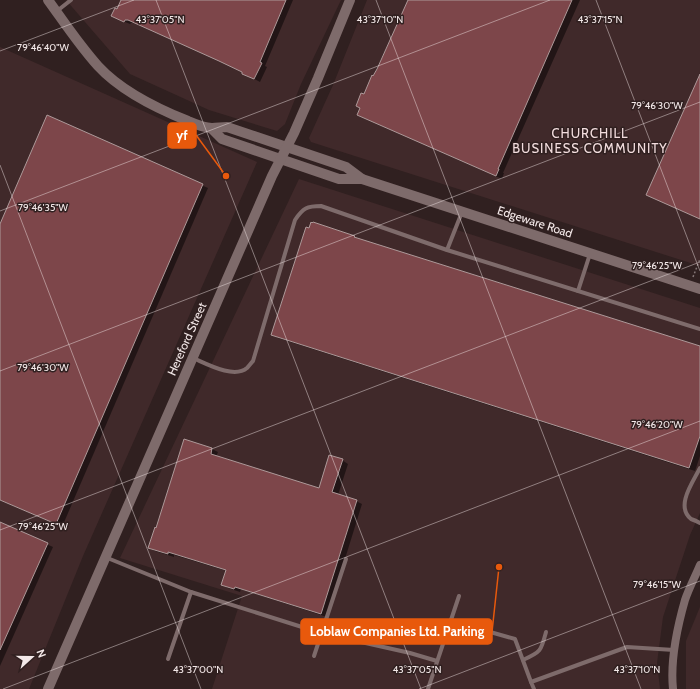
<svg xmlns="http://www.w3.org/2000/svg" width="700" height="689" font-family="Cabin,sans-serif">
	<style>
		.built { fill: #40292a }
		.shadow { fill: #0007 }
		.building { fill: #7d464a; stroke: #ad9999 }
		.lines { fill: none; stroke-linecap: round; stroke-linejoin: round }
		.path { stroke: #847676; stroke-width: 1.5; stroke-dasharray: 2 2; stroke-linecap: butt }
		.service { stroke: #7e6b6b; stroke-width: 4 }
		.minor { stroke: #7e6b6b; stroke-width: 8 }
		.tertiary { stroke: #7e6b6b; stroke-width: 10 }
		.ticks { fill: none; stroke: #f4e9e9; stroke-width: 1; stroke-opacity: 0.45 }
		.labels { text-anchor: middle; stroke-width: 3; stroke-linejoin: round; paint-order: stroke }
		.street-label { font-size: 12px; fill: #f4e9e9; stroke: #302020 }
		.neighbourhood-label { font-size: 13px; letter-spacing: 1px; fill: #f3ddde; stroke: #302020 }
		.ticks-label { font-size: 10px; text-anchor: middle; fill: #f4e9e9; stroke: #302020; stroke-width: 3; stroke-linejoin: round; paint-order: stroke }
		.leader { fill: none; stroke: #e8590c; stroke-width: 1.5 }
		.callout-dot { fill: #e8590c; stroke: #302020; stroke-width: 1.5 }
		.callout { fill: #e8590c; stroke: #e8590c; stroke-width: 1.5 }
		.callout-label { font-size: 13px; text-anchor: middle; font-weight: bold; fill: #fff }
	</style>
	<rect width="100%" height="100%" fill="#302020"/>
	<g class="built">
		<path d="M 66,0 L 341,0 L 301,84 L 285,124 L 277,131 L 209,110 L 185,99 L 130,74 Z"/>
		<path d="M 367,0 L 700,0 L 700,266 L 311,142 L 309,138 L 333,85 Z"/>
		<path d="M 0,47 L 257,162 L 83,556 L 29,689 L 0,689 Z"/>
		<path d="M 299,179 L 700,308 L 700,513 L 690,535 L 663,617 L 657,663 L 660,689 L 212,689 L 242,596 L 120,558 Z"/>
		<path d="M 700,607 L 700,689 L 686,689 L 686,641 Z"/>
	</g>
	<g class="shadow">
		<path d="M 122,0 L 293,0 L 265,66 L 267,67 L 260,82 L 226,63 L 135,23 L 131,23 L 130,24 L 118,19 L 118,10 Z"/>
		<path d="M 409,0 L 580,0 L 503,173 L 504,173 L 502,179 L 375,121 L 364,95 Z"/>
		<path d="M 47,117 L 208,188 L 62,527 L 0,500 L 0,226 Z"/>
		<path d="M 313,223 L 358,239 L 700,347 L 700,456 L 695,471 L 278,338 L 273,334 L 309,230 Z"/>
		<path d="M 185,441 L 212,449 L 218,452 L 216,457 L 320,489 L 342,460 L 348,464 L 338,495 L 356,501 L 362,504 L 327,617 L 241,589 L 240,592 L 228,588 L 223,585 L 227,571 L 174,555 L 174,557 L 155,551 L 149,548 L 157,529 Z"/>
		<path d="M 0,523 L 53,547 L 0,666 Z"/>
	</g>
	<g class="building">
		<path d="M 121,0 L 286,0 L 260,62 L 262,63 L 254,79 L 242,74 L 242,72 L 219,61 L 128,20 L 125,20 L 124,22 L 111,16 L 115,8 L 117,9 Z"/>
		<path d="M 408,0 L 572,0 L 498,169 L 499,169 L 496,176 L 357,115 L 360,108 L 356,106 L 361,93 L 364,94 L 372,75 L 373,76 L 377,69 Z"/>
		<path d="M 700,74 L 700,219 L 646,195 Z"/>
		<path d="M 47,115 L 203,184 L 56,524 L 0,500 L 0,224 Z"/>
		<path d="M 311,222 L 312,223 L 313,222 L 355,236 L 354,237 L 700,346 L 700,436 L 689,468 L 271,335 L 305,230 L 306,227 L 309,228 Z"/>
		<path d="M 184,439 L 212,448 L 211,454 L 319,488 L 329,455 L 343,459 L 332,492 L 357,500 L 321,614 L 235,587 L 234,589 L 221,585 L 226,570 L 168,552 L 168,554 L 148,548 L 155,527 L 156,528 Z"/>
		<path d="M 0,522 L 48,543 L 0,650 Z"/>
	</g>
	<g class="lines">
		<path class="path" d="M 693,277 L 700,259"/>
		<g class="service">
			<path d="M 57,11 L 71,0"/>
			<path d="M 447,250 L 462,212"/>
			<path d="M 578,291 L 590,254"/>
			<path d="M 193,358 C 207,364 234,379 247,368 C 249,366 251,363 253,361 L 295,220 C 303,208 307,206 321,206 L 447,250 L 700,329"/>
			<path d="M 700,468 C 693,482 675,506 691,519 C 694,520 697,521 700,523"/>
			<path d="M 105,557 L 191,592 L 321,633 L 410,653 L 437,661"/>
			<path d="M 451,620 L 455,622 L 515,639 L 531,682"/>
			<path d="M 314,656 L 346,559"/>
			<path d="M 168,659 L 191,592"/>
			<path d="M 523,660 C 541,652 541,651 546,632"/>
			<path d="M 428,689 L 459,596"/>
			<path d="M 534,689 L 531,682 L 627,647 L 674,650"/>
		</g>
		<path class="minor" d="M 673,689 C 670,660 677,628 685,600 C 689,588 695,577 700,565"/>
		<g class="tertiary">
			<path d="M 48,0 C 64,22 79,45 98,66 C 120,90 158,109 188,121 C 195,124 204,128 212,128 C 217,128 222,127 227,127 L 346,167 L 362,179"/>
			<path d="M 211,128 L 222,139 L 339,179 L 362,179 L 700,289"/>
			<path d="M 48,689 L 272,176 L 294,133 L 318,78 L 350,0"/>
		</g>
	</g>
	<path class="ticks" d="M 156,0 L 421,689M 376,0 L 641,689M 596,0 L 700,271M 0,51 L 134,0M 0,165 L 201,689M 0,211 L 550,0M 0,371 L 700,102M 0,530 L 700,262M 3,689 L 700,421M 419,689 L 700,581"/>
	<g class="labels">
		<g class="street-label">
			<text transform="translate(535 222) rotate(18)" y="4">Edgeware Road</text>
			<text transform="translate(187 339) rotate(-66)" y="4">Hereford Street</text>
		</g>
		<g class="neighbourhood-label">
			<text x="590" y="138">CHURCHILL<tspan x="590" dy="15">BUSINESS COMMUNITY</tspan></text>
		</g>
	</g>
	<g class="ticks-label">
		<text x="600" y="23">43°37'15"N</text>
		<text x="160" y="23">43°37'05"N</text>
		<text x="380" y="23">43°37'10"N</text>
		<text x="43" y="51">79°46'40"W</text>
		<text x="657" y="109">79°46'30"W</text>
		<text x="43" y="211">79°46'35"W</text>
		<text x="657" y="269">79°46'25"W</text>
		<text x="43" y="371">79°46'30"W</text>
		<text x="657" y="428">79°46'20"W</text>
		<text x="43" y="530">79°46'25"W</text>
		<text x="657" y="588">79°46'15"W</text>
		<text x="198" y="673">43°37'00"N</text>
		<text x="417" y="673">43°37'05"N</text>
		<text x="637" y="673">43°37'10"N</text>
	</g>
	<path class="leader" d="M226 176L196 135M499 567L492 632"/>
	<g class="callout-dot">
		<circle cx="226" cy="176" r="4"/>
		<circle cx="499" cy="567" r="4"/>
	</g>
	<g class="callout">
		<rect x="168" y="123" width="28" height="25" rx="4"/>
		<rect x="301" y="619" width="191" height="25" rx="4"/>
	</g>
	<g class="callout-label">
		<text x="182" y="140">yf</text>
		<text x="397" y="636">Loblaw Companies Ltd. Parking</text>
	</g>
	<g transform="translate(32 657) rotate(69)" stroke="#302020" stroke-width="3" paint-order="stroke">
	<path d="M0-3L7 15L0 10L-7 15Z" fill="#f4e9e9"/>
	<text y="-6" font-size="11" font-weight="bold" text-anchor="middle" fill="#f4e9e9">N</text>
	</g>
</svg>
